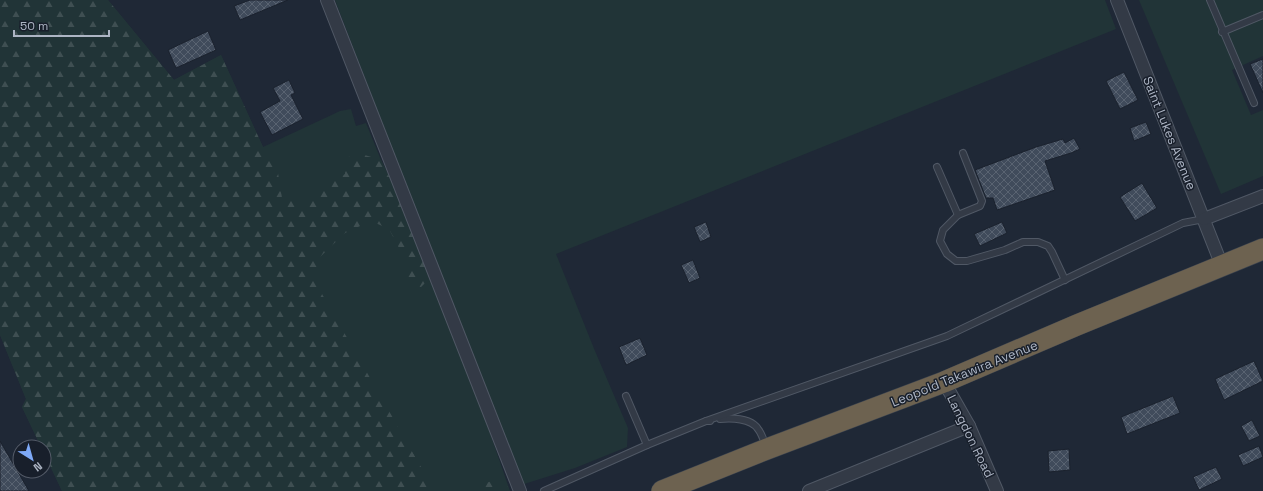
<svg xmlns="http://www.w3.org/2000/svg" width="1263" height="491" font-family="'Space Grotesk',sans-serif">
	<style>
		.green { fill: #213437 }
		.forest { fill: url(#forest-firs) }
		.building { fill: url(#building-cross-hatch); stroke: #1a212d }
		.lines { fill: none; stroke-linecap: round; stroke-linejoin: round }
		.lane-casing { stroke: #505865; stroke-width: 8 }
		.street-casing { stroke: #505865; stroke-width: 14 }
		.highway-casing { stroke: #3a424e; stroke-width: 22 }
		.lane { stroke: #333a46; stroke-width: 6 }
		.street { stroke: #333a46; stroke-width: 12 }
		.highway { stroke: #6d6250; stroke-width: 21 }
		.labels { text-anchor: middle; stroke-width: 3; stroke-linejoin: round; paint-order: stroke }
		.street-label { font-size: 13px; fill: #adb5c4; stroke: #181f2b }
	</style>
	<defs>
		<pattern id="forest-firs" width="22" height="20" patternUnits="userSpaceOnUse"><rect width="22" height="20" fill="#213437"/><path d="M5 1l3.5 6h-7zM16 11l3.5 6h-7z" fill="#3f4f52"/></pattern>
		<pattern id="building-cross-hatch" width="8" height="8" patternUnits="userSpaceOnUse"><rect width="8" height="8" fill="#404b5b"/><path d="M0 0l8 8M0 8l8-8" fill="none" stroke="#596371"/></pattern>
	</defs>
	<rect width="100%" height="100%" fill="#1f2836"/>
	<g class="green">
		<path d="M 0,0 L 108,0 L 174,80 L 221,55 L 263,147 L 340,111 L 351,109 L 356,126 L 366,123 L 381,160 L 403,204 L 431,277 L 481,407 L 510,491 L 62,491 L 44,453 L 44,447 L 41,447 L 22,407 L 26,399 L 0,335 Z"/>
		<path d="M 335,0 L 1105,0 L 1116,29 L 556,254 L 595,351 L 628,428 L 627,447 L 575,468 L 521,485 Z"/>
		<path d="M 1139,0 L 1263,0 L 1263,56 L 1232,70 L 1251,115 L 1263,110 L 1263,176 L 1221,194 Z"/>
	</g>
	<g class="forest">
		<path d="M 0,0 L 108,0 L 174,80 L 221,55 L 263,147 L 278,173 L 282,198 L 300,201 L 310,195 L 321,185 L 345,174 L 345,160 L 355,152 L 381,160 L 403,204 L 431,277 L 421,287 L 407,285 L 407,263 L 389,229 L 371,221 L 345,233 L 320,257 L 318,287 L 429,481 L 450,491 L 62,491 L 44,453 L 44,447 L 41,447 L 22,407 L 26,399 L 0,335 Z"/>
		<path d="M 503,478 L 510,491 L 457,491 Z"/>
	</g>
	<g class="building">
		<path d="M 250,0 L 288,0 L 240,20 L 234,6 Z"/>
		<path d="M 208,31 L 216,50 L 176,68 L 168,50 Z"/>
		<path d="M 1263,59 L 1263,93 L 1250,64 Z"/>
		<path d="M 1124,72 L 1138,100 L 1120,109 L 1106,81 Z"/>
		<path d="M 289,80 L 295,93 L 291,95 L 303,119 L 272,135 L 260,112 L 280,101 L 273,88 Z"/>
		<path d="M 1146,122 L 1151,134 L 1134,141 L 1130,128 Z"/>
		<path d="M 1074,138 L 1080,149 L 1071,153 L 1045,161 L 1055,190 L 997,210 L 993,198 L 986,198 L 975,170 L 1036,147 L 1063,139 L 1065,143 Z"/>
		<path d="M 1142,183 L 1157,208 L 1135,221 L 1120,197 Z"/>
		<path d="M 706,222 L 711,237 L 700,242 L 694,227 Z"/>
		<path d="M 1002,222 L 1007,233 L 980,246 L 974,234 Z"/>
		<path d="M 693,260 L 700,278 L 689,283 L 681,265 Z"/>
		<path d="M 640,338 L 647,355 L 626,365 L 619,347 Z"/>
		<path d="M 1254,361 L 1263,381 L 1224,400 L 1215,379 Z"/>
		<path d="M 1173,396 L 1180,413 L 1127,434 L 1121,417 Z"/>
		<path d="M 1252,420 L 1260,436 L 1249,441 L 1241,426 Z"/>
		<path d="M 0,441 L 29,491 L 0,491 Z"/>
		<path d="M 1259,446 L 1263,457 L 1243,466 L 1238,455 Z"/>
		<path d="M 1069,449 L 1070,470 L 1049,472 L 1048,451 Z"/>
		<path d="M 1216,467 L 1222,479 L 1199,490 L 1193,477 Z"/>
	</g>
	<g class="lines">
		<defs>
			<g id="lane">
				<path d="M 1210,0 L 1254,103"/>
				<path d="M 1222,32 L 1263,15"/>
				<path d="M 963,153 L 982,201 L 980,206 L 958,215 L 943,230 L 940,241 L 947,254 L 956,261 L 967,261 L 1005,250 L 1023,242 L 1038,242 L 1048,246 L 1052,252 L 1065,280"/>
				<path d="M 937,167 L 958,215"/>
				<path d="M 626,396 L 647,445"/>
				<path d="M 720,419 C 731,418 751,418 758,429 C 762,434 764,441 766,447"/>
				<path d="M 706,421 L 947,336 L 1183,223 L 1204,219"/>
				<path d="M 544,491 L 647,445 L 706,421 L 710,421"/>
			</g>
			<g id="street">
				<path d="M 327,0 L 520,491"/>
				<path d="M 1117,0 L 1222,266"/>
				<path d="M 1204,219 L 1263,196"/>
				<path d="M 944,382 L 969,426 L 997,491"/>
				<path d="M 809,491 L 969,426"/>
			</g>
			<path id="highway" d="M 662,491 L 767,449 L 944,382 L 1077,325 L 1263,249"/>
		</defs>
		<use href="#lane" class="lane-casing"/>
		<use href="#street" class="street-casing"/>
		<use href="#highway" class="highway-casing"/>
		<use href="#lane" class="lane"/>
		<use href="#street" class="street"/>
		<use href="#highway" class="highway"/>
	</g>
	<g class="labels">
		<g class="street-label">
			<text transform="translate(1170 133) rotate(68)" y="5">Saint Lukes Avenue</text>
			<text transform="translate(964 373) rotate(-22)" y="5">Leopold Takawira Avenue</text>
			<text transform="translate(971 436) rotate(64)" y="5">Langdon Road</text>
		</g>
	</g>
	<g transform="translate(32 459) rotate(143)"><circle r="19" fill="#181f2b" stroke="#545b68"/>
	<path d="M0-3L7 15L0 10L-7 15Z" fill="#7ea9f7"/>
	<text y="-6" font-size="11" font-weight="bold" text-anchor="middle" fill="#adb5c4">N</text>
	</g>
	<path d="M14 30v6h95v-6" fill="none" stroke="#adb5c4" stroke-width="2"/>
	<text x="20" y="30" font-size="12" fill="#adb5c4" stroke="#181f2b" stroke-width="3" paint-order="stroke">50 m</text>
</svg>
